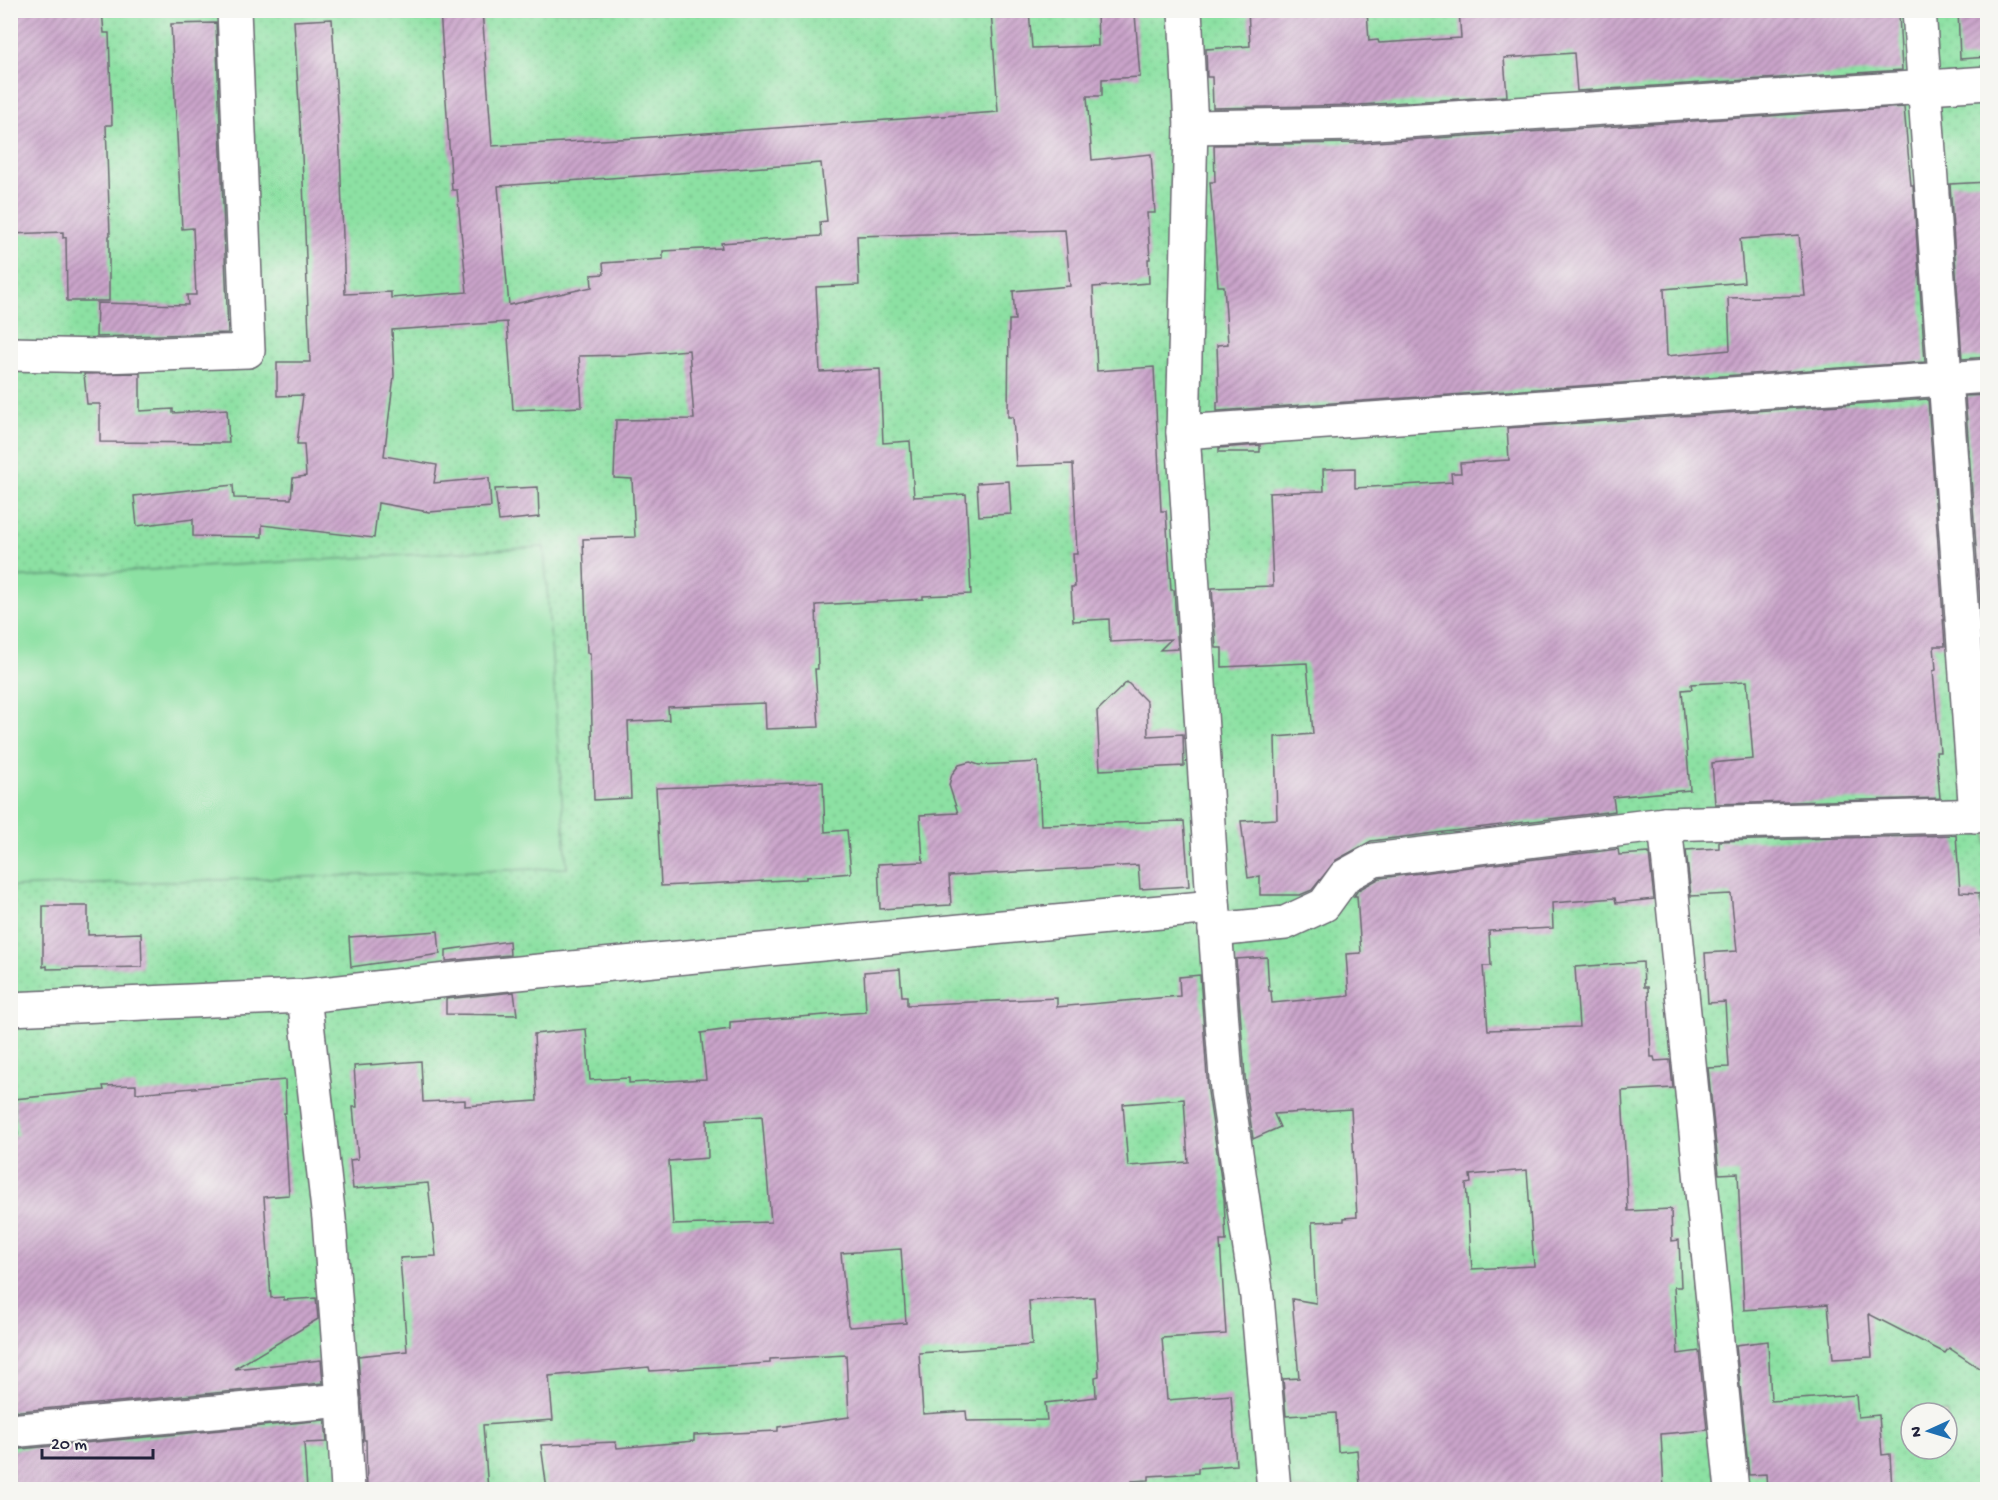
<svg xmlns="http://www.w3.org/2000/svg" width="1998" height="1500" font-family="'Gochi Hand',sans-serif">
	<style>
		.grass { fill: url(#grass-dots); stroke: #57826f; stroke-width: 1.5; fill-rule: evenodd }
		.park { fill: #8ce1a3; stroke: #57826f; stroke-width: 1.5 }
		.building { fill: url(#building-hatch); fill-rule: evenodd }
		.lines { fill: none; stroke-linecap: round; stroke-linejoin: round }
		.minor-casing { stroke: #6b6771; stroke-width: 36 }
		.minor { stroke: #fff; stroke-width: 33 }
	</style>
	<defs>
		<pattern id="grass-dots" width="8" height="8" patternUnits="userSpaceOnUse" patternTransform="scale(1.5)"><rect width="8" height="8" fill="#8ce1a3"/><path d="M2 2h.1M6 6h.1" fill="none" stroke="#78c18d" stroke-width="1.8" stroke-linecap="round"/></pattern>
		<pattern id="building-hatch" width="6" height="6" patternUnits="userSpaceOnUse" patternTransform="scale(1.5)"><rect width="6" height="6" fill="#caa4ca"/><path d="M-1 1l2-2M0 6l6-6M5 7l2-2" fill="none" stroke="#a485a5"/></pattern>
	</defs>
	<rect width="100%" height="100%" fill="#f6f6f2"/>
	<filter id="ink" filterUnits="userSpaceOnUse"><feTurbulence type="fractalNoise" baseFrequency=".0167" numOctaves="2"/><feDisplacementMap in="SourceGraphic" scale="12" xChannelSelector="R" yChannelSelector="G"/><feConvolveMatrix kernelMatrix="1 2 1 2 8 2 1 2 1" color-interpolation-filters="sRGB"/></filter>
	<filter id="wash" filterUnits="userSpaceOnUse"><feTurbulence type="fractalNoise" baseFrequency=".008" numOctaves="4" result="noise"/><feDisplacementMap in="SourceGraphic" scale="24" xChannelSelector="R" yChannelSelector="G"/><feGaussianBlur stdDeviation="1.35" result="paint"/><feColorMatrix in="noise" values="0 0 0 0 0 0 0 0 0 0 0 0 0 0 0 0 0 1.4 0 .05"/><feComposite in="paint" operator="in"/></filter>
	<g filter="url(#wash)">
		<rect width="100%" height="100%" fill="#f3e8d6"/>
		<path class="grass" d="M 10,11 L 1987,11 L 1987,1489 L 11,1489 ZM 1911,1413 L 1947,1413 L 1947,1449 L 1911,1449 Z"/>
		<path class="park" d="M 544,547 L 567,868 L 11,887 L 11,578 Z"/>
		<g id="blocks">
			<g class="building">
				<path d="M 10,10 L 102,10 L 104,33 L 109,33 L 112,125 L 106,125 L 110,235 L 109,236 L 109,301 L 67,301 L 66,237 L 63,238 L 63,232 L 10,234 Z"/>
				<path d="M 440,10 L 482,10 L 492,146 L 637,138 L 998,112 L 991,10 L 1029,10 L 1032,48 L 1098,46 L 1097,10 L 1133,10 L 1133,14 L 1135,14 L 1140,77 L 1102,79 L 1102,96 L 1087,96 L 1092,160 L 1151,154 L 1155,213 L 1147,213 L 1150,259 L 1148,259 L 1149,283 L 1093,287 L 1097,371 L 1154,367 L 1161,511 L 1166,511 L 1171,590 L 1174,590 L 1178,649 L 1160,650 L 1171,639 L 1110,642 L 1109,619 L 1073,621 L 1071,587 L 1075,587 L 1073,554 L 1077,554 L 1073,464 L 1016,466 L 1013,417 L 1008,417 L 1009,320 L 1015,320 L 1013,291 L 1070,286 L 1065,230 L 857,236 L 859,285 L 816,287 L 820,372 L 880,369 L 883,443 L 910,441 L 914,497 L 966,494 L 971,594 L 923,596 L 923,599 L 816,605 L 818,669 L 815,669 L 819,727 L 766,729 L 765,703 L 668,707 L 669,720 L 628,722 L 631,798 L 594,800 L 590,653 L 587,653 L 583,539 L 635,537 L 632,479 L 614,478 L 616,420 L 694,419 L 689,350 L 627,355 L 579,356 L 582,407 L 513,410 L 507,322 L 392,330 L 394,376 L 384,456 L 437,465 L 434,483 L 489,478 L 491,507 L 429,512 L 378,503 L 374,538 L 262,525 L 262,537 L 193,536 L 193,519 L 137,526 L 134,496 L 233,485 L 234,498 L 291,499 L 293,478 L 306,476 L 304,444 L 297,444 L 303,395 L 277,396 L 277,362 L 310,362 L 302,155 L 294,21 L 332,19 L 340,152 L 345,294 L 391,292 L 391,298 L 467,292 L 457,190 L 452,190 ZM 821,163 L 827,221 L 820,222 L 821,236 L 721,243 L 722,248 L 663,251 L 663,259 L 603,263 L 604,274 L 591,275 L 592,287 L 509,305 L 498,186 Z"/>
				<path d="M 1248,10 L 1367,10 L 1369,41 L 1378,40 L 1379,43 L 1461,38 L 1459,10 L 1890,10 L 1891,14 L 1899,13 L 1902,70 L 1577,91 L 1574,53 L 1504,58 L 1507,96 L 1359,105 L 1213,108 L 1212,77 L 1207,77 L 1206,49 L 1250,46 Z"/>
				<path d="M 1958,10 L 1988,10 L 1988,57 L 1960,59 Z"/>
				<path d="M 216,23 L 228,333 L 96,337 L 97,303 L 188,305 L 187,295 L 196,295 L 193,228 L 182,229 L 171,24 Z"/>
				<path d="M 1904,107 L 1911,185 L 1913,185 L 1925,362 L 1217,411 L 1217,402 L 1219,402 L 1217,345 L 1228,344 L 1224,286 L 1218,286 L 1213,219 L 1210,182 L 1215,182 L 1214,145 L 1361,143 ZM 1799,235 L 1805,296 L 1728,298 L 1730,350 L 1667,356 L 1664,289 L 1744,282 L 1740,239 Z"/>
				<path d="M 1988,182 L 1988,357 L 1962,359 L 1950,184 Z"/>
				<path d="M 140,373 L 140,411 L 173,409 L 173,413 L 227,409 L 229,443 L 100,442 L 100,404 L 87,404 L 84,374 Z"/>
				<path d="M 1988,395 L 1988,643 L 1983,643 L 1965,396 Z"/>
				<path d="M 1928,399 L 1945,646 L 1934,646 L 1936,670 L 1933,671 L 1940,752 L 1936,752 L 1940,798 L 1715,804 L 1712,763 L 1753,759 L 1747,681 L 1691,684 L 1692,689 L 1682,690 L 1690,790 L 1613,797 L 1615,811 L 1371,841 L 1336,860 L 1312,890 L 1300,895 L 1260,895 L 1260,876 L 1248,878 L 1241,821 L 1277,819 L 1275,737 L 1313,734 L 1307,663 L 1222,667 L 1222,648 L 1216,648 L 1212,588 L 1273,586 L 1269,493 L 1324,491 L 1323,469 L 1355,468 L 1355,488 L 1452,482 L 1451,473 L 1461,473 L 1460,463 L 1509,460 L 1507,428 Z"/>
				<path d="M 1260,445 L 1260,452 L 1219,452 L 1219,448 Z"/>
				<path d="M 1009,481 L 1011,514 L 979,516 L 977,483 Z"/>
				<path d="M 538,487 L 539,517 L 499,521 L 495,489 Z"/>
				<path d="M 1127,682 L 1147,702 L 1148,736 L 1183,734 L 1184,766 L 1100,770 L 1097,711 Z"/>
				<path d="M 970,762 L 979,765 L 1038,762 L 1041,825 L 1184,821 L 1189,886 L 1140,889 L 1138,865 L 949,876 L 951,905 L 880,909 L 878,864 L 923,862 L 920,815 L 958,813 L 949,785 L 952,774 L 959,765 Z"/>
				<path d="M 823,782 L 825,832 L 847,830 L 851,873 L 806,877 L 806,879 L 661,886 L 656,788 Z"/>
				<path d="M 1956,835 L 1960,892 L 1979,893 L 1985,976 L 1988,976 L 1988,1374 L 1949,1348 L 1945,1353 L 1869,1314 L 1872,1357 L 1833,1359 L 1828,1304 L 1744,1310 L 1738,1173 L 1719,1174 L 1708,1068 L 1729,1067 L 1725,1002 L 1708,1003 L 1705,953 L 1737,951 L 1731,894 L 1691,896 L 1686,850 L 1719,848 L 1719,841 Z"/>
				<path d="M 1618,849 L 1619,855 L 1649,853 L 1654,899 L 1616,903 L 1615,898 L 1552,903 L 1553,928 L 1489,931 L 1491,966 L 1483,966 L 1488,1030 L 1579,1027 L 1575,967 L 1643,962 L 1644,987 L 1648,987 L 1651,1057 L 1654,1057 L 1655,1061 L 1670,1060 L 1673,1088 L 1622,1091 L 1628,1211 L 1671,1209 L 1672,1241 L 1679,1240 L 1681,1287 L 1674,1287 L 1678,1354 L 1699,1351 L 1707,1430 L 1661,1434 L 1664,1490 L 1372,1490 L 1371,1484 L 1360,1485 L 1357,1450 L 1338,1452 L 1336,1413 L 1286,1416 L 1283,1379 L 1299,1378 L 1292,1299 L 1316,1303 L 1312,1222 L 1344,1221 L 1344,1218 L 1357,1217 L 1351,1109 L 1274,1114 L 1280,1127 L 1253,1139 L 1246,1089 L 1236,959 L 1267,957 L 1269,991 L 1271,991 L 1272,1003 L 1349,996 L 1346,954 L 1361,953 L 1357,896 L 1354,896 L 1358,890 L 1380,878 ZM 1527,1170 L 1534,1266 L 1472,1269 L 1466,1184 L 1471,1183 L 1470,1175 Z"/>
				<path d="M 43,906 L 88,906 L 88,935 L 141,933 L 142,967 L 47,969 L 47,966 L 43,967 Z"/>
				<path d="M 438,931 L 440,954 L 351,967 L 349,937 Z"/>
				<path d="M 509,941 L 510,955 L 446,961 L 446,950 Z"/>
				<path d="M 900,969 L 902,996 L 907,996 L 907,1005 L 1057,998 L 1057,1007 L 1180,996 L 1179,977 L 1200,975 L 1208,1092 L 1224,1199 L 1226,1241 L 1220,1241 L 1226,1334 L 1162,1338 L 1167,1400 L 1231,1395 L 1236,1465 L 1198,1468 L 1198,1473 L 1149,1476 L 1149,1480 L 1132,1481 L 1132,1484 L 1100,1487 L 1100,1490 L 971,1490 L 971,1487 L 924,1490 L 547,1490 L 541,1445 L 616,1442 L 617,1448 L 694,1441 L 694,1435 L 778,1431 L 778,1427 L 849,1417 L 846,1355 L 770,1359 L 770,1363 L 650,1371 L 649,1367 L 549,1376 L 553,1420 L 483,1425 L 488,1490 L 367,1490 L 366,1440 L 364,1440 L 358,1356 L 407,1351 L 400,1258 L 436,1256 L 428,1183 L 353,1189 L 350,1160 L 358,1159 L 353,1107 L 357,1107 L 354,1066 L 421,1061 L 423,1102 L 465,1100 L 465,1106 L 537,1101 L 534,1034 L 586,1029 L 590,1080 L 629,1078 L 629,1083 L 706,1079 L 701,1033 L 730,1029 L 730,1022 L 866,1012 L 864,972 ZM 1184,1099 L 1188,1162 L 1128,1166 L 1123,1104 ZM 762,1116 L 771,1222 L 673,1225 L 669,1161 L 708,1158 L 707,1120 ZM 901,1249 L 906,1323 L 850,1327 L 848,1325 L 841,1253 ZM 1094,1297 L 1099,1376 L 1095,1377 L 1096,1397 L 1045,1403 L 1047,1420 L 967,1421 L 966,1411 L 923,1414 L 919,1353 L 1032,1345 L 1029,1301 Z"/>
				<path d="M 514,992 L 517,1015 L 446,1014 L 446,999 Z"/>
				<path d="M 285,1080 L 286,1113 L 284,1113 L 289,1195 L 264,1197 L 271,1298 L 284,1297 L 284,1300 L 316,1298 L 318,1319 L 234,1369 L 321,1360 L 323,1383 L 10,1412 L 10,1136 L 18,1135 L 14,1099 L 104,1090 L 103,1086 L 136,1085 L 136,1093 Z"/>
				<path d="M 1768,1341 L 1771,1401 L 1856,1395 L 1858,1417 L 1879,1415 L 1882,1455 L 1890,1454 L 1892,1490 L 1767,1490 L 1766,1474 L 1749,1475 L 1736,1345 Z"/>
				<path d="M 325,1420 L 327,1442 L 304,1443 L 307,1490 L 14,1490 L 10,1450 Z"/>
			</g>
		</g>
	</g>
	<g filter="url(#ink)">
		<use href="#blocks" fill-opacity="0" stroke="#6b6771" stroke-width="1.5"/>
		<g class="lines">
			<defs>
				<g id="minor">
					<path d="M 1185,10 L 1191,127 L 1183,432 L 1212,886 L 1227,1091 L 1257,1297 L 1274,1490"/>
					<path d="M 1919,10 L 1976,816"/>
					<path d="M 1191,127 L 1360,124 L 1988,83"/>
					<path d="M 10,354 L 102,356 L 248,351 L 234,10"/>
					<path d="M 1183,432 L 1988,376"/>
					<path d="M 1665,824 L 1732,1490"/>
					<path d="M 1215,930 L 1285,923 L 1324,905 L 1345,876 L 1374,860 L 1665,824 L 1988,815"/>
					<path d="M 304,996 L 329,1219 L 343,1400 L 348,1490"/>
					<path d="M 10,1009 L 304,996 L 466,978 L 1213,907"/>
					<path d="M 10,1431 L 343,1400"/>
				</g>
			</defs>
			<use href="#minor" class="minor-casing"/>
			<use href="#minor" class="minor"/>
		</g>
	</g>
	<rect width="1998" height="1500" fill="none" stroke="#f6f6f2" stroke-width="36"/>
	<g transform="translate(1929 1431) rotate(266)"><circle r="28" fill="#f6f6f2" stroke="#a1a1a9" stroke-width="1.5"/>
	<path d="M0-4.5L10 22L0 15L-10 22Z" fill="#1f6fb2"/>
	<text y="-9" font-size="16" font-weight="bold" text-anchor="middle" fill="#22223b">N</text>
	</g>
	<path d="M42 1449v9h111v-9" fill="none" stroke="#22223b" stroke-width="3"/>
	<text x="51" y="1449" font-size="18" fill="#22223b" stroke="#f6f6f2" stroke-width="4.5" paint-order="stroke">20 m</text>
</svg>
